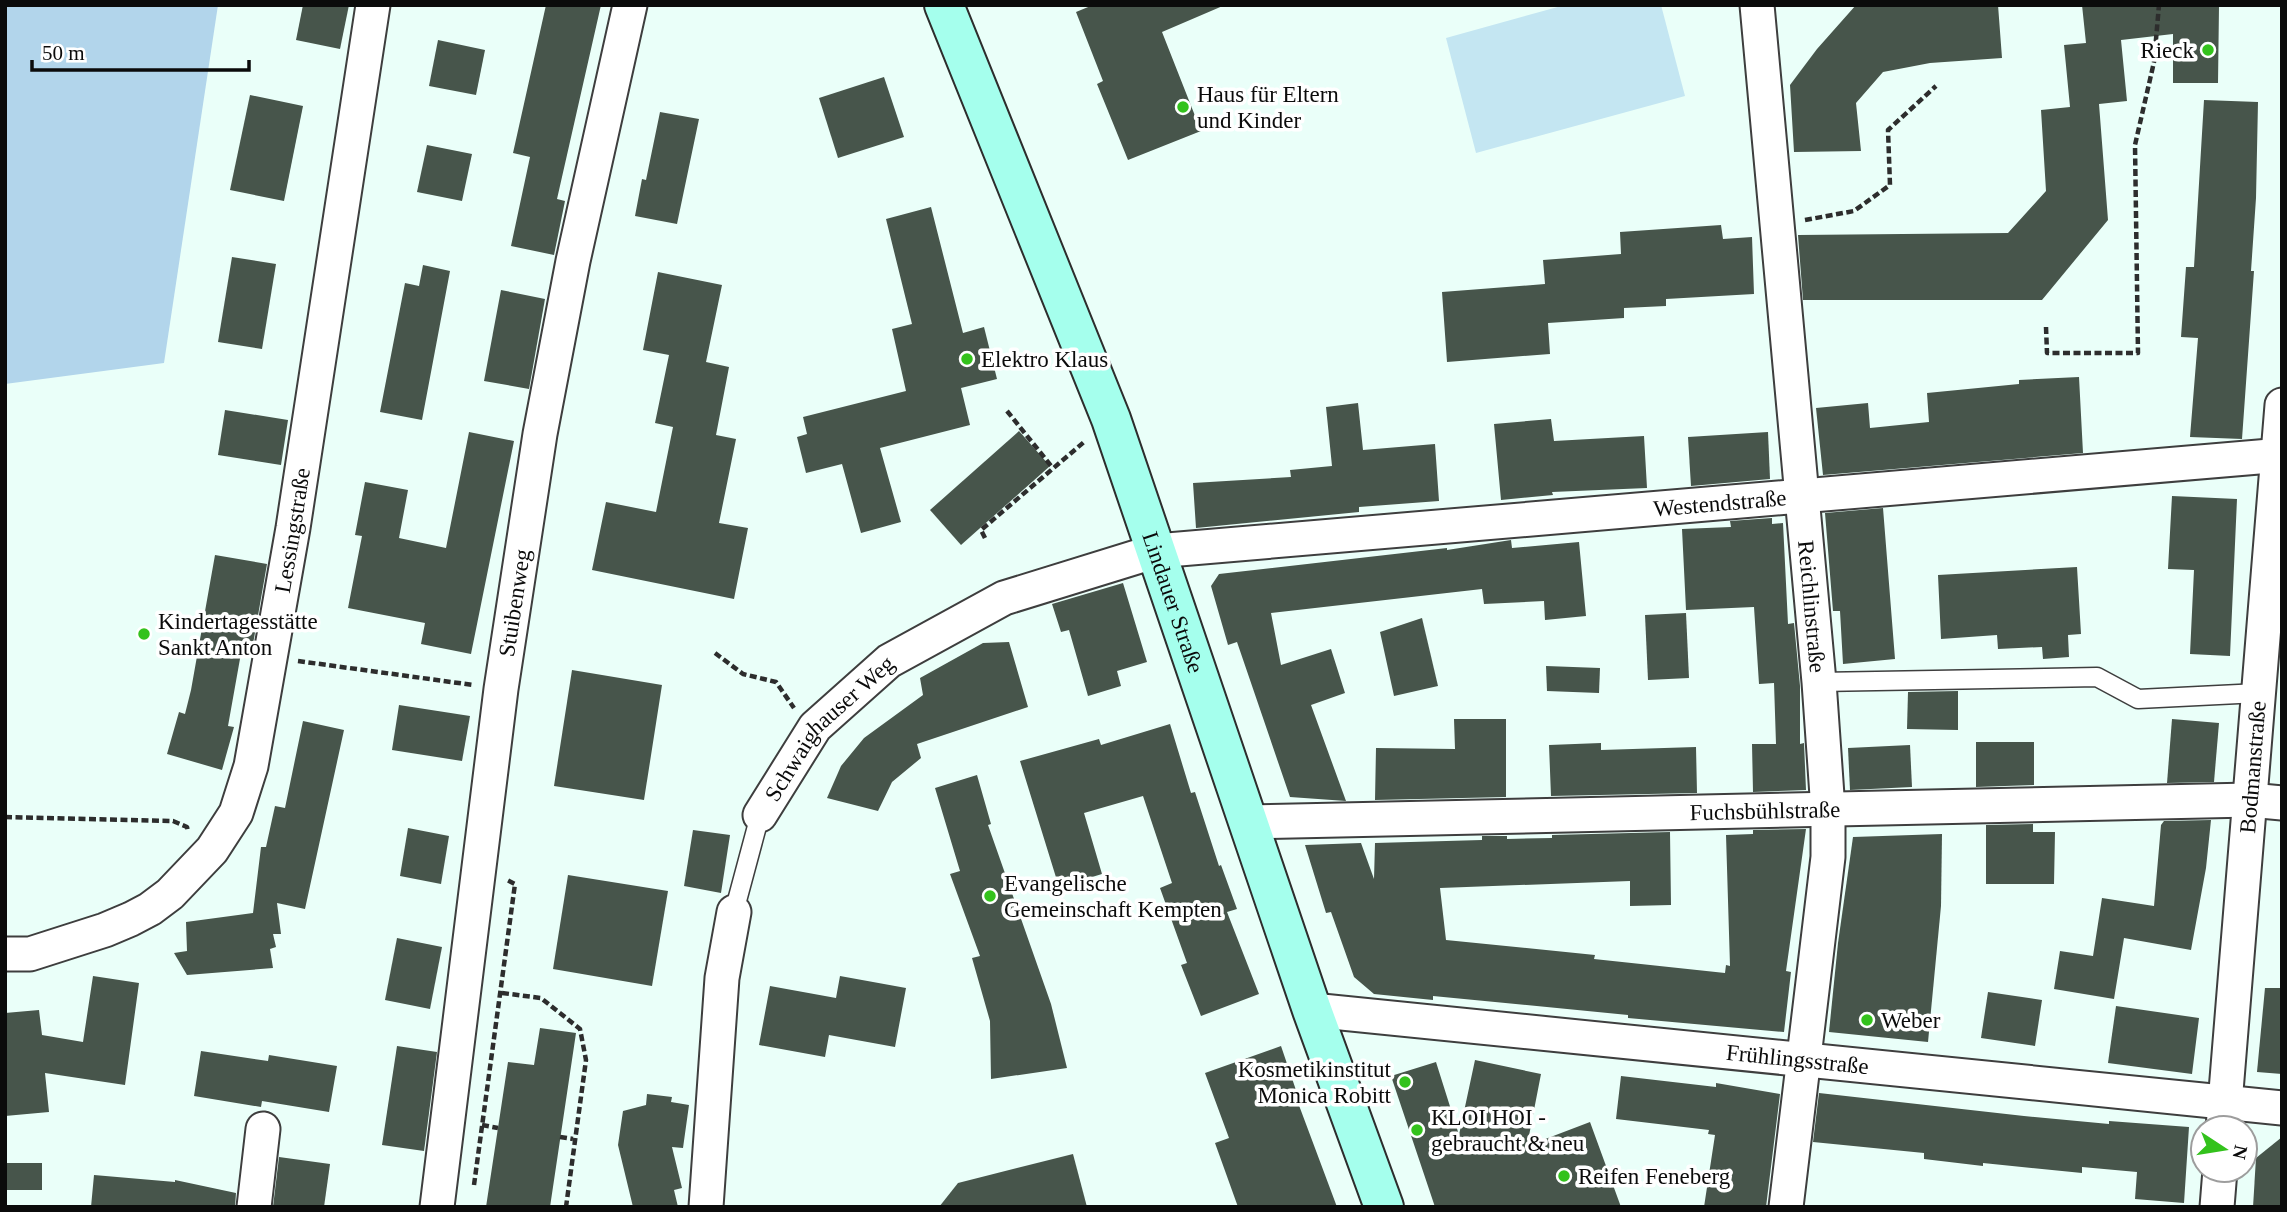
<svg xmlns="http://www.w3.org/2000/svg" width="2287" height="1212" font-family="'Times New Roman',serif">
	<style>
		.green { fill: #b2d5eb }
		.pitch { fill: #c4e6f2 }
		.building { fill: #47554b }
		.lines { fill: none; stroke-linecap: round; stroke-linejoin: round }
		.lane-casing { stroke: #3e3e3e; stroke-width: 21 }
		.street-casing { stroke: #3e3e3e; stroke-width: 37 }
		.secondary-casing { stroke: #2d2d2d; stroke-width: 42 }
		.path { stroke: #2d2d2d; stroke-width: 4.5; stroke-dasharray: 7 3.5; stroke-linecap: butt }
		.lane { stroke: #fff; stroke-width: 18 }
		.street { stroke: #fff; stroke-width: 33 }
		.secondary { stroke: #a5ffed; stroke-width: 38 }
		.poi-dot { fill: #33c21c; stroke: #fff; stroke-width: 2.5 }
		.labels { text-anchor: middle; stroke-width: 7; stroke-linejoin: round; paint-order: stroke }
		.poi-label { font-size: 23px; fill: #0b0b0b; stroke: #fff; text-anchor: start }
		.street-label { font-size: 23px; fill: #0b0b0b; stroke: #fff }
	</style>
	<rect width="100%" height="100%" fill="#eafff9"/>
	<path class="green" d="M 7,5 L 218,5 L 164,363 L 5,384 L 5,16 Z"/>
	<path class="pitch" d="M 1565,5 L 1661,5 L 1685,96 L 1476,153 L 1446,38 Z"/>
	<g class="building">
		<path d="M 303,5 L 349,5 L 340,49 L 296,40 Z"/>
		<path d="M 546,5 L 601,5 L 557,199 L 565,201 L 554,255 L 511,246 L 530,157 L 513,153 Z"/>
		<path d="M 1093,5 L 1225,5 L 1162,32 L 1201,131 L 1128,160 L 1097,84 L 1103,81 L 1076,12 Z"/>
		<path d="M 1856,5 L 1998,5 L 2002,58 L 1930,63 L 1883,72 L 1856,103 L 1861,151 L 1794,152 L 1790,85 L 1817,49 Z"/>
		<path d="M 2082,5 L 2219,6 L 2218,83 L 2173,83 L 2173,34 L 2121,40 L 2127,101 L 2099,104 L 2108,220 L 2042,300 L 1803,300 L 1798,235 L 2008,233 L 2046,191 L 2041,110 L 2070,107 L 2064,45 L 2086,43 Z"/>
		<path d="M 438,40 L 485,50 L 476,95 L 429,86 Z"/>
		<path d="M 884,77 L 904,137 L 838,158 L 819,98 Z"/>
		<path d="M 250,95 L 303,106 L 284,201 L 230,190 Z"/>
		<path d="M 2204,100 L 2258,102 L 2256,198 L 2251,271 L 2254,271 L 2242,439 L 2190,437 L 2198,338 L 2181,337 L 2186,267 L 2194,267 Z"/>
		<path d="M 660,112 L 699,119 L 677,224 L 635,216 L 642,179 L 646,180 Z"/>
		<path d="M 427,145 L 472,154 L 462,201 L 417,192 Z"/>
		<path d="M 931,207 L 963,333 L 984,327 L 997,379 L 961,388 L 970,425 L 880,448 L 901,522 L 861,533 L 842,464 L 806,473 L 797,437 L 807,434 L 803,417 L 906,391 L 892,329 L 912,324 L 886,219 Z"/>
		<path d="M 1721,225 L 1723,239 L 1752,237 L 1754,294 L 1666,299 L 1666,306 L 1624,308 L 1624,318 L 1548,323 L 1550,354 L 1447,362 L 1442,292 L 1545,284 L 1543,260 L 1621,254 L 1620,232 Z"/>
		<path d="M 232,257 L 276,264 L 262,349 L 218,342 Z"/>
		<path d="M 423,265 L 450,271 L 422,420 L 380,412 L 405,283 L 419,286 Z"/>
		<path d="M 658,272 L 722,285 L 706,362 L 729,367 L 716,435 L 736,439 L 719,523 L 748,528 L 734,599 L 592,570 L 606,502 L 656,512 L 673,427 L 655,423 L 669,355 L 643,350 Z"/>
		<path d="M 501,290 L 545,299 L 529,389 L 484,381 Z"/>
		<path d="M 2079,377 L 2083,453 L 1823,475 L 1816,408 L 1868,403 L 1870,428 L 1929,422 L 1927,393 L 2019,384 L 2019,380 Z"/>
		<path d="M 1358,403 L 1363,450 L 1435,444 L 1439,501 L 1359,507 L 1359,512 L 1196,528 L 1193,483 L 1291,477 L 1290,470 L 1332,466 L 1326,407 Z"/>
		<path d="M 225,410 L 288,420 L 281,465 L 218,455 Z"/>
		<path d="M 1551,419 L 1554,441 L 1644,436 L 1647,488 L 1552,492 L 1553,495 L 1501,500 L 1494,424 Z"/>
		<path d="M 1019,431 L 1050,466 L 961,545 L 930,510 Z"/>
		<path d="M 469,432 L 514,441 L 471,654 L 421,644 L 425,623 L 348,608 L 362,536 L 355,535 L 365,482 L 408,490 L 399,538 L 446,548 Z"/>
		<path d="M 1768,432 L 1770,479 L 1691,486 L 1688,437 Z"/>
		<path d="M 2172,496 L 2237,499 L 2230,656 L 2190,654 L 2194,570 L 2168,569 Z"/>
		<path d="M 1883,508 L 1895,659 L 1843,664 L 1840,611 L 1833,611 L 1825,513 Z"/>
		<path d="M 1772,518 L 1772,524 L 1783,523 L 1788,624 L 1794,623 L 1800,686 L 1800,744 L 1804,743 L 1806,790 L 1753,792 L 1752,744 L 1776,744 L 1774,683 L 1759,684 L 1754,607 L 1686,610 L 1682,529 L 1731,527 L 1730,521 Z"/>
		<path d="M 1511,540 L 1512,548 L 1579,542 L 1586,616 L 1545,620 L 1544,601 L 1484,604 L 1482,589 L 1271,613 L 1281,665 L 1331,649 L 1345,693 L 1311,705 L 1346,801 L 1290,797 L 1237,642 L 1228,645 L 1211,586 L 1219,574 L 1447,548 L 1447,550 Z"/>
		<path d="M 215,555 L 267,564 L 253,644 L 243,642 L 228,726 L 234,727 L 222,770 L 167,754 L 179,712 L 185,714 L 191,690 Z"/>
		<path d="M 2077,567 L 2081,634 L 2068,635 L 2069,657 L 2043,659 L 2042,647 L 1998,649 L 1997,635 L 1941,639 L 1938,575 Z"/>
		<path d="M 1123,583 L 1147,662 L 1117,671 L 1121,686 L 1088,696 L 1069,630 L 1061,632 L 1052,604 Z"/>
		<path d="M 1686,613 L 1689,678 L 1648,680 L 1645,615 Z"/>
		<path d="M 1422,618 L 1438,686 L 1394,696 L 1380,632 Z"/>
		<path d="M 1009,642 L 1028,707 L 917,744 L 921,758 L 892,782 L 878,811 L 827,798 L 841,766 L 864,738 L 923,695 L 920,678 L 983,643 Z"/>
		<path d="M 1546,666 L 1600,668 L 1599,693 L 1547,691 Z"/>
		<path d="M 572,670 L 662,685 L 644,800 L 554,786 Z"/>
		<path d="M 1958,691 L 1958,730 L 1907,729 L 1908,692 Z"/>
		<path d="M 399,705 L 470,716 L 462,761 L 392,750 Z"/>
		<path d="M 1454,719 L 1506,719 L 1506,797 L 1375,800 L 1376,748 L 1455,749 Z"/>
		<path d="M 2172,719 L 2219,723 L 2214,782 L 2167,783 Z"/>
		<path d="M 303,721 L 344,730 L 305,909 L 277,903 L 281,934 L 273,934 L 276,947 L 270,949 L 273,968 L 187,975 L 174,953 L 187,951 L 186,922 L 253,913 L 261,847 L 266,847 L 275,806 L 285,808 Z"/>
		<path d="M 1170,724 L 1191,793 L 1195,792 L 1219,866 L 1221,865 L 1237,909 L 1227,912 L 1259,994 L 1201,1016 L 1181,965 L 1187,963 L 1160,888 L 1172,883 L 1143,796 L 1084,813 L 1102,874 L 1059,887 L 1020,761 L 1099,739 L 1101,745 Z"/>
		<path d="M 1976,742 L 2034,742 L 2034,785 L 1976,787 Z"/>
		<path d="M 1601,743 L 1601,750 L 1696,747 L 1697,793 L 1551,796 L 1549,745 Z"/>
		<path d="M 1910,745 L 1912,787 L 1850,790 L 1848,748 Z"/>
		<path d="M 977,775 L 991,824 L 988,825 L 1051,1004 L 1067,1068 L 991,1079 L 990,1021 L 972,958 L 980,956 L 950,874 L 960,871 L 935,788 Z"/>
		<path d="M 2211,820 L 2206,868 L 2191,950 L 2124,938 L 2114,999 L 2054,989 L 2060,951 L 2093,956 L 2102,898 L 2154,906 L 2161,825 L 2164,821 Z"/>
		<path d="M 2033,824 L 2033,832 L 2055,832 L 2054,884 L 1986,884 L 1986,825 Z"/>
		<path d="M 408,828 L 449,836 L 441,884 L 400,876 Z"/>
		<path d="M 1806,829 L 1786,971 L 1791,972 L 1784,1032 L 1628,1018 L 1628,1015 L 1433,996 L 1433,1000 L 1374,994 L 1354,977 L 1331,912 L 1326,913 L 1305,845 L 1361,843 L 1374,879 L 1375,843 L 1482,840 L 1482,836 L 1507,836 L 1507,839 L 1552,838 L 1552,835 L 1670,832 L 1671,905 L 1630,906 L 1630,881 L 1440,888 L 1446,940 L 1595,955 L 1594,959 L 1725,973 L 1726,965 L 1730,966 L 1726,835 L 1753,834 L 1753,830 Z"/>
		<path d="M 693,830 L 730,835 L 721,893 L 684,886 Z"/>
		<path d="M 1942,834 L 1941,906 L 1928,1042 L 1829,1032 L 1838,943 L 1853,837 Z"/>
		<path d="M 568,875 L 668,891 L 652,986 L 553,969 Z"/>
		<path d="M 397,938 L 442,947 L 430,1009 L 385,1000 Z"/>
		<path d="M 93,976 L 139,983 L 125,1085 L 45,1073 L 49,1112 L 5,1116 L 5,1013 L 39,1010 L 42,1035 L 83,1042 Z"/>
		<path d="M 840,976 L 906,988 L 895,1047 L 829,1035 L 825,1057 L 759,1045 L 770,986 L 836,998 Z"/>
		<path d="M 2265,988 L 2282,988 L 2282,1074 L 2257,1072 Z"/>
		<path d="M 1988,992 L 2042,1000 L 2035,1046 L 1981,1038 Z"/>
		<path d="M 2116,1006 L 2199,1018 L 2192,1074 L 2108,1063 Z"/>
		<path d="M 540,1028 L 576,1033 L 550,1207 L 486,1207 L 508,1062 L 534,1065 Z"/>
		<path d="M 397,1046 L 437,1052 L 424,1151 L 382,1145 Z"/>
		<path d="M 1281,1046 L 1299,1099 L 1297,1100 L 1337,1207 L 1238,1207 L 1215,1143 L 1229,1138 L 1205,1073 Z"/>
		<path d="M 201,1051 L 268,1061 L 269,1055 L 337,1066 L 329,1112 L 262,1101 L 261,1107 L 194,1096 Z"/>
		<path d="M 1475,1060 L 1541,1074 L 1527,1146 L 1590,1122 L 1621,1207 L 1435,1207 L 1391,1076 L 1436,1062 L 1459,1135 Z"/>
		<path d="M 1621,1076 L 1716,1087 L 1716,1083 L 1780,1094 L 1766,1207 L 1704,1207 L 1715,1135 L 1708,1134 L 1709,1130 L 1616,1119 Z"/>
		<path d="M 1819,1093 L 2024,1116 L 2109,1124 L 2109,1121 L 2189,1127 L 2184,1203 L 2135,1199 L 2137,1172 L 2082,1167 L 2082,1173 L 1983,1163 L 1983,1166 L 1924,1159 L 1924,1153 L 1813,1142 Z"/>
		<path d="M 647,1094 L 672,1097 L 671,1102 L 689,1105 L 683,1148 L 672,1147 L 682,1188 L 674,1190 L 678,1207 L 633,1207 L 618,1145 L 623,1111 L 646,1105 Z"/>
		<path d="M 2282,1137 L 2282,1207 L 2253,1207 L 2256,1158 Z"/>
		<path d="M 1073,1154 L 1087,1207 L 939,1207 L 958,1183 Z"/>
		<path d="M 279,1157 L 330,1164 L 324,1207 L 273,1207 Z"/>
		<rect x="5" y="1163" width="37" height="27"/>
		<path d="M 94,1175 L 175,1182 L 175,1180 L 236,1193 L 235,1207 L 91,1207 Z"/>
	</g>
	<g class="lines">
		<defs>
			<g id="lane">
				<path d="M 1819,682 L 2097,677 L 2138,699 L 2259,693"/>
				<path d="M 734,912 L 760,815"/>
			</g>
			<g id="street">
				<path id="s1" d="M 1757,5 L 1819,682 L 1828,810 L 1828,857 L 1786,1207"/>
				<path id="s2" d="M 760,815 L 815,727 L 889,661 L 1004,598 L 1156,551 L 2282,455"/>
				<path id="s3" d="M 1247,822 L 2250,800 L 2282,803"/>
				<path id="s4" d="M 5,954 L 30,954 L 105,930 L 131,919 L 150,909 L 170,894 L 212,850 L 236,813 L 251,766 L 293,528 L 373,5"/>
				<path id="s5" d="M 1312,1010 L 2282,1108"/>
				<path id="s6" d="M 2223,1128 L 2282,405"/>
				<path d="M 254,1207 L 263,1129"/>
				<path id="s7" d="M 437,1207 L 501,689 L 540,434 L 573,261 L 630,5"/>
				<path d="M 706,1207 L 722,978 L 734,912"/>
				<path d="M 2217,1207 L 2220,1170"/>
			</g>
			<g id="secondary">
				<path id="s8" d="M 944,5 L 1111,419 L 1312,1010 L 1384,1207"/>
			</g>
		</defs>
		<use href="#lane" class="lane-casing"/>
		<use href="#street" class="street-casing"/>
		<use href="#secondary" class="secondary-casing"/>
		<g class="path">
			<path d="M 1805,220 L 1854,211 L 1890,185 L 1888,130 L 1936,86"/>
			<path d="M 2046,327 L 2047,353 L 2138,353 L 2135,145 L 2154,62 L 2159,5"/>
			<path d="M 1007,411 L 1052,467"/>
			<path d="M 985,538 L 981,530 L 1084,442"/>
			<path d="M 715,653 L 743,674 L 776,682 L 794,708"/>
			<path d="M 298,661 L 473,685"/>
			<path d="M 5,817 L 173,821 L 187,827 L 188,832"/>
			<path d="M 502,993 L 541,998 L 580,1029 L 586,1060 L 566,1207"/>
			<path d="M 482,1125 L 498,1128"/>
			<path d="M 560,1137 L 573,1139"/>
			<path d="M 474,1185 L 515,884 L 507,880"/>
		</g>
		<use href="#lane" class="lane"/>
		<use href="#street" class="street"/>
		<use href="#secondary" class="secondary"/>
	</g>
	<g class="poi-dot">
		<circle cx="2208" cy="50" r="7"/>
		<circle cx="1183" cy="107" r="7"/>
		<circle cx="967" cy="359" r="7"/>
		<circle cx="144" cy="634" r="7"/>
		<circle cx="990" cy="896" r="7"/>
		<circle cx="1867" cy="1020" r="7"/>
		<circle cx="1405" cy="1082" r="7"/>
		<circle cx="1417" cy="1130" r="7"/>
		<circle cx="1564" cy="1176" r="7"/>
	</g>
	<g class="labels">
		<g class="poi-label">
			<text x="2194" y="58" text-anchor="end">Rieck</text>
			<text x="1197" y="102">Haus für Eltern<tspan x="1197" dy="26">und Kinder</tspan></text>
			<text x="981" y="367">Elektro Klaus</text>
			<text x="158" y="629">Kindertagesstätte<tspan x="158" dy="26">Sankt Anton</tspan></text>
			<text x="1004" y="891">Evangelische<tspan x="1004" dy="26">Gemeinschaft Kempten</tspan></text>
			<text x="1881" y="1028">Weber</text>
			<text x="1391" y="1077" text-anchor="end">Kosmetikinstitut<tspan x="1391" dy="26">Monica Robitt</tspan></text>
			<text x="1431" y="1125">KLOI HOI -<tspan x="1431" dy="26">gebraucht &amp; neu</tspan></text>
			<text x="1578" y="1184">Reifen Feneberg</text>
		</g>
		<g class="street-label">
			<text dy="8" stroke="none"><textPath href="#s2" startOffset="1059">Westendstraße</textPath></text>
			<text dy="8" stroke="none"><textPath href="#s4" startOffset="572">Lessingstraße</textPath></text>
			<text dy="8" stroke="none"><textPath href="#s7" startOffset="609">Stuibenweg</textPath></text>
			<text dy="8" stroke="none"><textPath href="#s8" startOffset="640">Lindauer Straße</textPath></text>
			<text dy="8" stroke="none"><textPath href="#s1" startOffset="604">Reichlinstraße</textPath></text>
			<text dy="8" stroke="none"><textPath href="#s2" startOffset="112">Schwaighauser Weg</textPath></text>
			<text dy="8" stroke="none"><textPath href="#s6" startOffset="362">Bodmanstraße</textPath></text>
			<text dy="8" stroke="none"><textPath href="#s3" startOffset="518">Fuchsbühlstraße</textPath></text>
			<text dy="8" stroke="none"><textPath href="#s5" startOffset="488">Frühlingsstraße</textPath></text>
		</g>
	</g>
	<rect width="2287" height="1212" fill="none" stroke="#0b0b0b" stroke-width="14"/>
	<g transform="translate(2224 1149) rotate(102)"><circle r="33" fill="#ffffff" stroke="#9d9d9d" stroke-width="2"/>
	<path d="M0-5L12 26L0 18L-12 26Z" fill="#33c21c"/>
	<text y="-10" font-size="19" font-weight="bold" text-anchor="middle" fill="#0b0b0b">N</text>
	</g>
	<path d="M32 60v10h217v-10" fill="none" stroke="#0b0b0b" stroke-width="3.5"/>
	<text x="42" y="60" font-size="21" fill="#0b0b0b" stroke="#ffffff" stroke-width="5" paint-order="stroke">50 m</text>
</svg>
